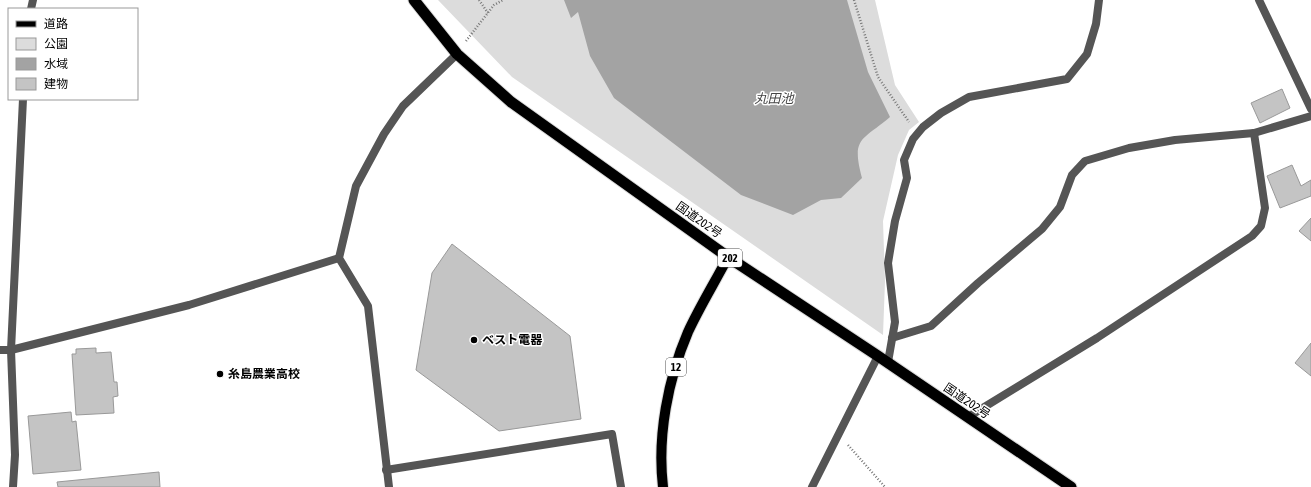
<svg xmlns="http://www.w3.org/2000/svg" width="1311" height="487" font-family="'Asap Condensed','Noto Sans JP',sans-serif">
	<style>
		.green { fill: #dcdcdc }
		.water { fill: #a3a3a3 }
		.building { fill: #c4c4c4; stroke: #999 }
		.lines { fill: none; stroke-linecap: round; stroke-linejoin: round }
		.primary-casing { stroke: #dbdbdb; stroke-width: 12 }
		.trunk-casing { stroke: #dbdbdb; stroke-width: 13 }
		.path { stroke: #777; stroke-width: 2.5; stroke-dasharray: 1 2; stroke-linecap: butt }
		.minor { stroke: #555; stroke-width: 8 }
		.tertiary { stroke: #555; stroke-width: 8 }
		.primary { stroke: #000; stroke-width: 10 }
		.trunk { stroke: #000; stroke-width: 11 }
		.poi-dot { fill: #000; stroke: #fff; stroke-width: 1.5 }
		.labels { text-anchor: middle; stroke-width: 3; stroke-linejoin: round; paint-order: stroke }
		.shield { fill: #fff; stroke: #4c4c4c; stroke-width: 1 }
		.shield-label { font-size: 11px; font-weight: bold; fill: #000 }
		.street-label { font-size: 12px; fill: #000; stroke: #fff }
		.poi-label { font-size: 12px; font-weight: bold; fill: #000; stroke: #fff; text-anchor: start }
		.water-label { font-size: 13px; font-style: italic; fill: #444; stroke: #fff }
	</style>
	<rect width="100%" height="100%" fill="#fff"/>
	<path class="green" d="M 438,0 L 875,0 L 895,85 L 919,122 L 909,130 L 898,155 L 883,221 L 885,281 L 883,335 L 512,77 Z"/>
	<path class="water" d="M 564,0 L 847,0 L 868,72 L 890,117 C 862,141 851,137 862,178 L 841,198 L 821,200 L 793,215 L 741,195 L 614,98 L 590,56 L 578,12 L 571,18 Z"/>
	<g class="building">
		<path d="M 1282,89 L 1290,108 L 1260,123 L 1251,103 Z"/>
		<path d="M 1292,165 L 1301,186 L 1311,180 L 1311,196 L 1280,208 L 1267,176 Z"/>
		<path d="M 1311,218 L 1311,241 L 1299,231 Z"/>
		<path d="M 452,244 L 570,336 L 581,419 L 499,431 L 416,370 L 432,273 Z"/>
		<path d="M 1311,343 L 1311,376 L 1295,363 Z"/>
		<path d="M 96,348 L 96,353 L 111,352 L 114,382 L 117,382 L 118,396 L 113,397 L 114,413 L 76,415 L 72,354 L 76,354 L 76,349 Z"/>
		<path d="M 71,412 L 72,422 L 76,421 L 81,470 L 33,474 L 28,416 Z"/>
		<path d="M 159,472 L 160,487 L 58,487 L 57,482 Z"/>
	</g>
	<g class="lines">
		<defs>
			<path id="primary" d="M 663,487 C 657,436 668,379 688,332 C 700,306 715,282 728,257"/>
			<path id="trunk" d="M 414,0 L 457,54 L 511,102 L 728,257 L 878,356 L 1071,487"/>
		</defs>
		<use href="#primary" class="primary-casing"/>
		<use href="#trunk" class="trunk-casing"/>
		<g class="path">
			<path d="M 479,0 L 488,13"/>
			<path d="M 854,0 L 878,77 L 909,122"/>
			<path d="M 466,41 L 494,5 L 503,0"/>
			<path d="M 848,445 L 885,487"/>
		</g>
		<g class="minor">
			<path d="M 31,9 L 33,0"/>
			<path d="M 892,338 L 931,326 L 978,283 L 1042,229 L 1060,207 L 1072,175 L 1085,161 L 1129,148 L 1175,140 L 1254,133 L 1311,116"/>
			<path d="M 0,350 L 11,350 L 189,305 L 339,258"/>
			<path d="M 888,362 L 895,322 L 888,263 L 895,221 L 907,178 L 904,160 L 913,139 L 923,127 L 941,113 L 969,97 L 1067,79 L 1087,54 L 1096,24 L 1099,0"/>
			<path d="M 968,417 L 1097,338 L 1252,236 L 1261,226 L 1265,208 L 1254,133"/>
			<path d="M 386,470 L 612,434 L 621,487"/>
			<path d="M 13,487 L 15,455 L 11,350 L 23,99"/>
			<path d="M 389,487 L 368,306 L 339,258 L 356,186 L 384,134 L 403,106 L 457,54"/>
			<path d="M 812,487 L 878,356"/>
		</g>
		<path class="tertiary" d="M 1259,0 L 1311,109"/>
		<use href="#primary" class="primary"/>
		<use href="#trunk" class="trunk"/>
	</g>
	<g class="poi-dot">
		<circle cx="474" cy="340" r="4"/>
		<circle cx="220" cy="374" r="4"/>
	</g>
	<g class="labels">
		<g class="shield">
			<rect x="718" y="249" width="24" height="18" rx="3"/>
			<rect x="666" y="358" width="20" height="18" rx="3"/>
		</g>
		<g class="shield-label">
			<text x="730" y="262">202</text>
			<text x="676" y="371">12</text>
		</g>
		<g class="street-label">
			<text transform="translate(699 220) rotate(35)" y="4">国道202号</text>
			<text transform="translate(967 401) rotate(34)" y="4">国道202号</text>
		</g>
		<g class="poi-label">
			<text x="482" y="344">ベスト電器</text>
			<text x="228" y="378">糸島農業高校</text>
		</g>
		<g class="water-label">
			<text x="774" y="103">丸田池</text>
		</g>
	</g>
	<rect x="8" y="8" width="130" height="92" fill="#ffffff" stroke="#999999"/>
	<rect x="16" y="21" width="20" height="6" fill="#000000" stroke="#999999"/>
	<text x="44" y="28" font-size="12" fill="#000000">道路</text>
	<rect x="16" y="38" width="20" height="12" fill="#dcdcdc" stroke="#999999"/>
	<text x="44" y="48" font-size="12" fill="#000000">公園</text>
	<rect x="16" y="58" width="20" height="12" fill="#a3a3a3" stroke="#999999"/>
	<text x="44" y="68" font-size="12" fill="#000000">水域</text>
	<rect x="16" y="78" width="20" height="12" fill="#c4c4c4" stroke="#999999"/>
	<text x="44" y="88" font-size="12" fill="#000000">建物</text>
</svg>
